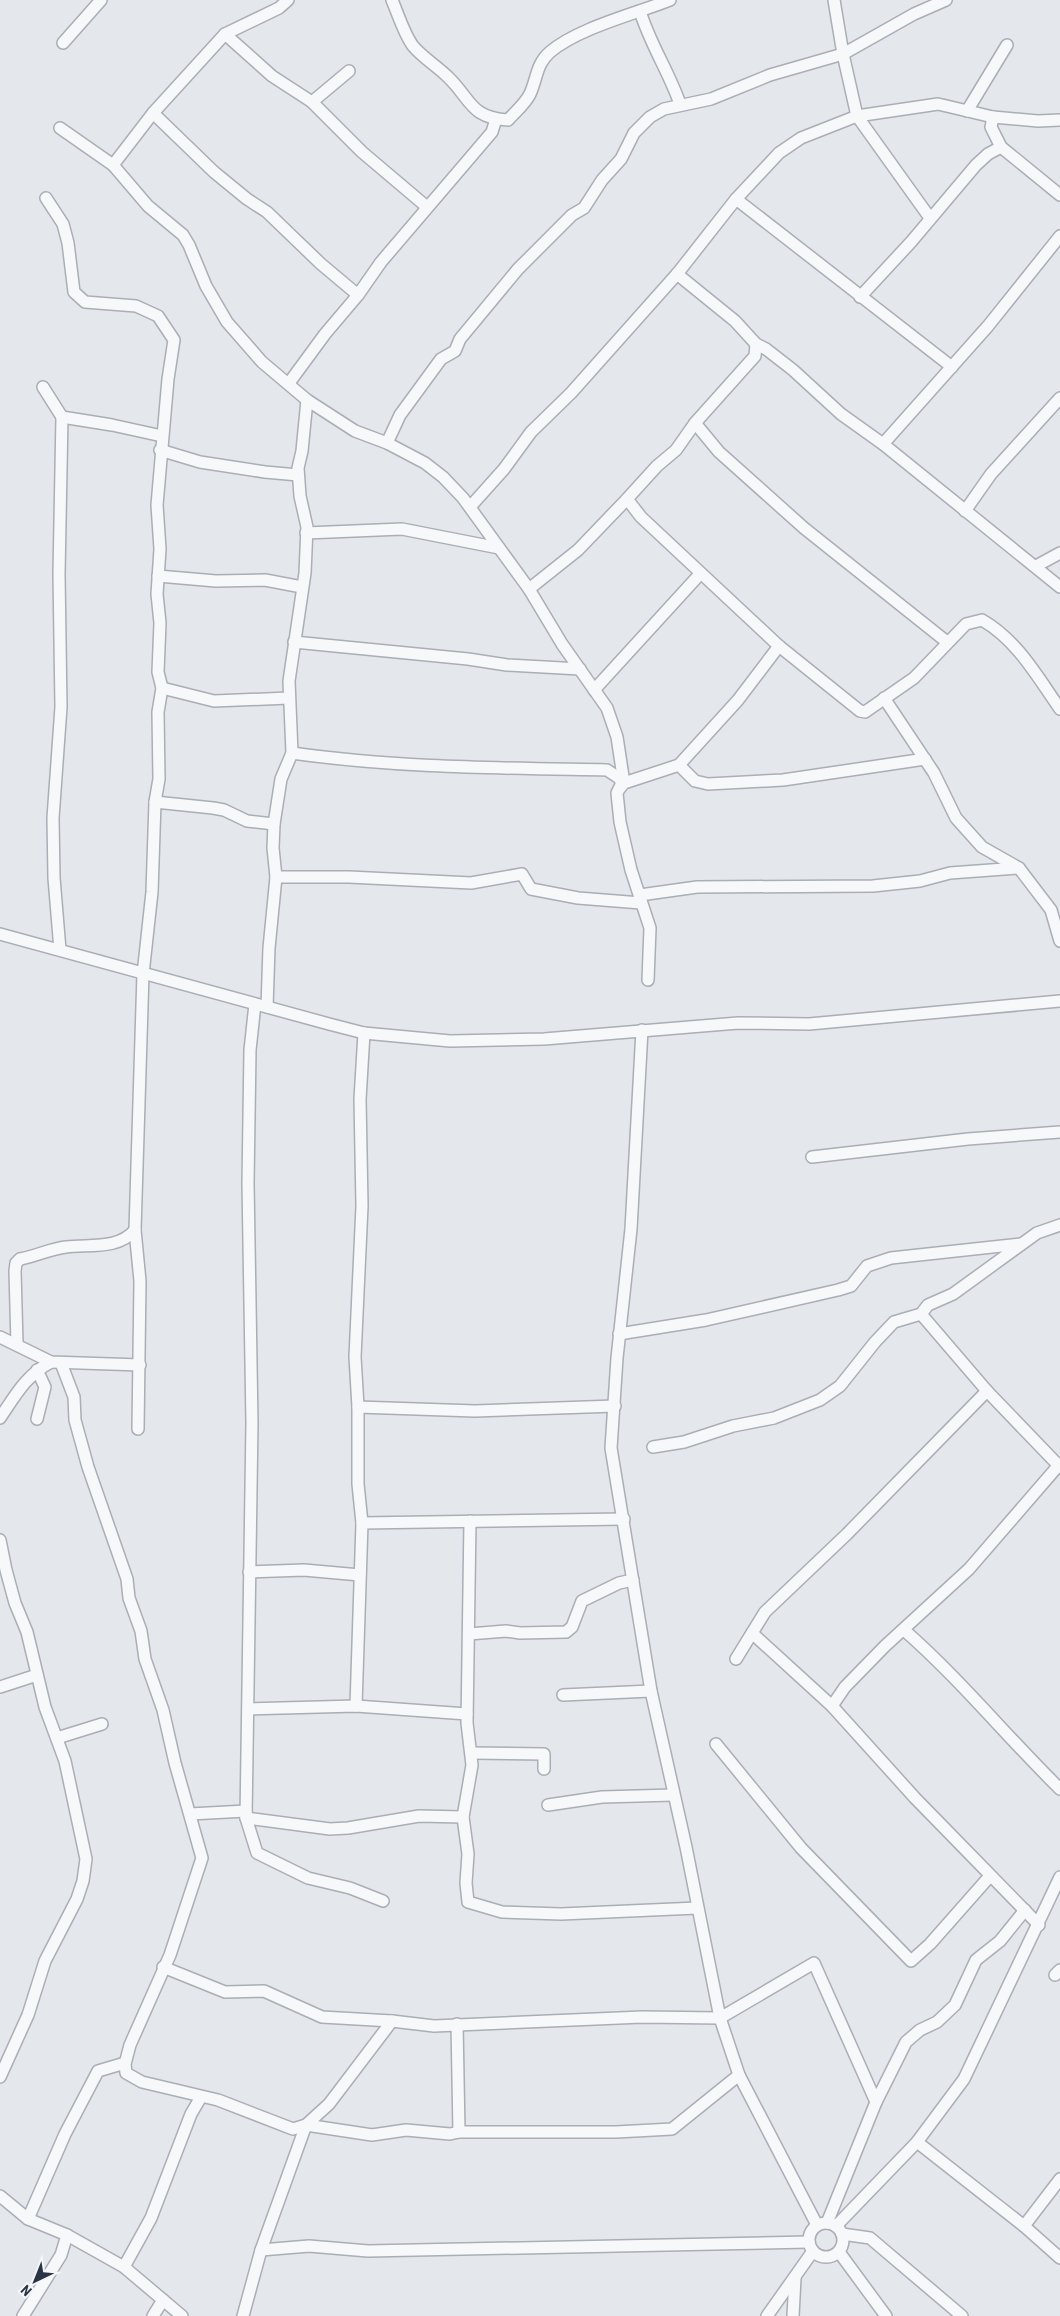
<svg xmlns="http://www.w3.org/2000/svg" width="1060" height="2316" font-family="'Roboto Condensed',sans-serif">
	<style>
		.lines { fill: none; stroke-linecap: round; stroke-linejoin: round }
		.minor-casing { stroke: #a9aeb7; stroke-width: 14 }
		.minor { stroke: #f7f8fa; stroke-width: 11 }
	</style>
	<rect width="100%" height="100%" fill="#e4e7ec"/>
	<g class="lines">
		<defs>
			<g id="minor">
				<path d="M 392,0 C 398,14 404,34 413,46 C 423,58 437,66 448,77 C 471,99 470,118 508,120 C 516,111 525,104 530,94 C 537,79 536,64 550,52 C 578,28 635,14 670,0"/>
				<path d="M 834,0 L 843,54 L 857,116 L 930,218"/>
				<path d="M 640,11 C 650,44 669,72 680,104"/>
				<path d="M 225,34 L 272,76 L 312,102 L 362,152 L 427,207"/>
				<path d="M 63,43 L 101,0"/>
				<path d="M 312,102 L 349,71"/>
				<path d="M 967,111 L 1007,45"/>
				<path d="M 153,113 L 214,172 L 247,199 L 267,212 L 321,264 L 358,295"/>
				<path d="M 993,117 L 991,127 L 1001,147 L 1060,195"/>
				<path d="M 60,128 L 113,165 L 148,206 L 183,235 L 189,245 L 206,286 L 227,322 L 262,362 L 307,400 L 355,431 L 387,443 L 425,463 L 443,477 L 463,498 L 529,589 L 562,644 L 607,708 L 617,737 L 624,783"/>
				<path d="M 113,165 L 153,113 L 225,34 L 279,8 L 288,0"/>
				<path d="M 46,198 L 63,224 L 68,243 L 74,292 L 85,302 L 136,306 L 158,316 L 174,340 L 168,379 L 157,505 L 160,549 L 157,594 L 160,623 L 158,672 L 162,688 L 158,712 L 159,779 L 155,802"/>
				<path d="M 736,199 L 952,367"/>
				<path d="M 677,274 L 736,199 L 779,153 L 801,138 L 857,116 L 938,104 L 993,117 L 1038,121 L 1060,120"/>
				<path d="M 860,297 L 911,242 L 976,165 L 988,154 L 1001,147"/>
				<path d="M 756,344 L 755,356 L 695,423 L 676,450 L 657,466 L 627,499 L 641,517 L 779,646 L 860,711 L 865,712 L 914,678 L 966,624 L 982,620 C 1017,640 1037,676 1060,709"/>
				<path d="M 289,383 L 325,334 L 358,295 L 381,262 L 492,132 L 496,119"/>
				<path d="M 43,387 L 62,417 L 112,425 L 162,436"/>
				<path d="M 695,423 L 719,452 L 804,528 L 947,642"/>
				<path d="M 387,443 L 400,415 L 441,359 L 455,351 L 460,339 L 518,269 L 572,215 L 584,208 L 602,180 L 621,159 L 634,133 L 650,117 L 664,109 L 711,99 L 770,75 L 843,54 L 914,14 L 946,0"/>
				<path d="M 883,444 L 988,326 L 1060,236"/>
				<path d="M 160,450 L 200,462 L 265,472 L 298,475"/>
				<path d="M 470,507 L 504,469 L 531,432 L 571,393 L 677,274 L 735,321 L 756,344 L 766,349 L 793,370 L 841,414 L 883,444 L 1060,587"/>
				<path d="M 965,511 L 991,474 L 1060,398"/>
				<path d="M 306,533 L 402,529 L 499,548"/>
				<path d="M 1036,566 L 1060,553"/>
				<path d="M 158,576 L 216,581 L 265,580 L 302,587"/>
				<path d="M 529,589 L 578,550 L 627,499"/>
				<path d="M 294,642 L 468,659 L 507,665 L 580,669"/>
				<path d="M 162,688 L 214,701 L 289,698"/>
				<path d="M 594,690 L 700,574"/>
				<path d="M 884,698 L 934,773 L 956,818 L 982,847 L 1019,868 L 1051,910 L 1060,941"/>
				<path d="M 292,753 C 396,768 502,768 607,770 L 619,778 L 622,783 L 617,793 L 620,822 L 631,870 L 650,928 L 648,980"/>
				<path d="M 679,765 L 695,781 L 708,784 L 783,780 L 925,759"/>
				<path d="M 620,788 L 624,783 L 679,765 L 738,700 L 779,646"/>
				<path d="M 276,877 L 349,877 L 471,883 L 522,874 L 531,889 L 578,898 L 641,903"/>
				<path d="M 640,895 L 697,887 L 873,886 L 920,881 L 950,873 L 1019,868"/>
				<path d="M 0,934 L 329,1024 L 364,1033 L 450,1041 L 544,1039 L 738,1023 L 809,1024 L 1060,1001"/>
				<path d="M 60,950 L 54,878 L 53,818 L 61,707 L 59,574 L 62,417"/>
				<path d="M 255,1004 L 250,1050 L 248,1183 L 252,1423 L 246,1818 L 257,1853 L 308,1878 L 350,1888 L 383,1901"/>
				<path d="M 267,1007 L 269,948 L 276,877 L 273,848 L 274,824 L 281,779 L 292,753 L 289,681 L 305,573 L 307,527 L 300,496 L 298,468 L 302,451 L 307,400"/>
				<path d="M 642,1030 L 631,1229 L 617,1358 L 611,1448 L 651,1691 L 686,1847 L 720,2018 L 739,2075 L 817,2225"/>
				<path d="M 812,1157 L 968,1139 L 1060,1132"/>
				<path d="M 921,1314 L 987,1391 L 1060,1467"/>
				<path d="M 619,1334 L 706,1320 L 838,1290 L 851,1286 L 867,1266 L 891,1258 L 1021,1244"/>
				<path d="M 0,1337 L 51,1362 L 140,1365"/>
				<path d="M 17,1344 L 15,1271 L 16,1263 L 20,1259 C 36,1256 50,1249 66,1247 C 89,1244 118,1250 135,1230"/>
				<path d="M 61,1363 L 74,1397 L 75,1420 L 88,1467 L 127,1579 L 129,1598 L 141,1631 L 145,1659 L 163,1710 L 175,1763 L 202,1858 L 170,1955 L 130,2045 L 125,2064 L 126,2073 L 142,2082 L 218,2100 L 293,2129 L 306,2125 L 329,2104 L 392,2021"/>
				<path d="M 358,1407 L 475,1411 L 615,1406"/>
				<path d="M 0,1418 C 15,1396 26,1375 51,1362"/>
				<path d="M 37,1419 L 45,1387 L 37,1370"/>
				<path d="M 138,1429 L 140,1281 L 135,1230 L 143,974 L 152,892 L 155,802 L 213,808 L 224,810 L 247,821 L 274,824"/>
				<path d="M 653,1447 L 684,1442 L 733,1426 L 774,1418 L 820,1400 L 840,1386 L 875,1342 L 894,1322 L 921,1314 L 928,1305 L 953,1294 L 1037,1233 L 1060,1225"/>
				<path d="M 470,1521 L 467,1723 L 472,1765 L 463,1817 L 468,1854 L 466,1883 L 468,1902 L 502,1912 L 561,1914 L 697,1908"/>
				<path d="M 362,1523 L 358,1484 L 358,1407 L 355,1357 L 362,1206 L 360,1099 L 364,1033"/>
				<path d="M 0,1540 L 6,1570 L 15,1603 L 27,1632 L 45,1707 L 65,1761 L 86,1859 L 83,1881 L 77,1899 L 45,1961 L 28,2015 L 0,2077"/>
				<path d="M 249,1572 L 304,1570 L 360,1575"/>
				<path d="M 904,1630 C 960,1679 1007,1737 1060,1789"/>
				<path d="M 752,1633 L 832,1706"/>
				<path d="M 469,1634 L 506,1631 L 520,1633 L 566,1632 L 572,1627 L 582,1601 L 619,1583 L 633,1580"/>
				<path d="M 736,1659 L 765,1612 L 847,1534 L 987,1391"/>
				<path d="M 0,1687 L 37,1675"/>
				<path d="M 563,1695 L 651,1691"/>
				<path d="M 356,1706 L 362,1523 L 624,1519"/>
				<path d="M 248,1709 L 356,1706 L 467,1714"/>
				<path d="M 57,1738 L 102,1724"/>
				<path d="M 716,1744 L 801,1848 L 911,1961 L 930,1944 L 990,1876"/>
				<path d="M 472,1753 L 544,1754 L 544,1769"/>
				<path d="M 548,1805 L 602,1797 L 673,1795"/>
				<path d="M 190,1814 L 246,1811"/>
				<path d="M 246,1818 L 330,1829 L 348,1828 L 419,1816 L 463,1817"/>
				<path d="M 1039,1925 L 915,1798 L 832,1706 L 845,1687 L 885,1646 L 969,1569 L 1058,1466"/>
				<path d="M 163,1967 L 225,1992 L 264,1991 L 322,2017 L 392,2021 L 434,2026 L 642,2017 L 720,2018 L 814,1963 L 876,2102 L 906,2042 L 920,2030 L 937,2022 L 955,2005 L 976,1960 L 1000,1941 L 1025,1910"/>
				<path d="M 1055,1975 L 1060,1970"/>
				<path d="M 457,2024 L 459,2132"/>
				<path d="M 917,2142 L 1024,2226 L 1060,2258"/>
				<path d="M 0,2196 L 28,2219 L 67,2235 L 124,2267 L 182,2316"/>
				<path d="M 28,2219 L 65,2134 L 98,2071 L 125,2063"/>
				<path d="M 827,2223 L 876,2102"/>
				<circle cx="826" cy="2240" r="17"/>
				<path d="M 836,2226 L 917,2142 L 964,2079 L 1060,1877"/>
				<path d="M 1024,2226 L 1060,2179"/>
				<path d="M 842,2234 L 870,2238 L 962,2316"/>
				<path d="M 261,2250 L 309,2246 L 368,2251 L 809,2242"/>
				<path d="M 839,2252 L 886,2316"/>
				<path d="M 124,2267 L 151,2218 L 191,2114 L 201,2097"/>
				<path d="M 23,2316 L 61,2255 L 67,2235"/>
				<path d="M 153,2316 L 163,2300"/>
				<path d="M 243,2316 L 261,2250 L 306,2125 L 372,2135 L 406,2130 L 450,2134 L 459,2132 L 616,2132 L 672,2129 L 739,2075"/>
				<path d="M 767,2316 L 813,2251"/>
				<path d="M 793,2316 L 795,2278"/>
			</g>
		</defs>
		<use href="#minor" class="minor-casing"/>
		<use href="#minor" class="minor"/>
	</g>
	<g transform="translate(35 2281) rotate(223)" stroke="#f4f6f9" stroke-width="4" paint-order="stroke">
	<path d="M0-4L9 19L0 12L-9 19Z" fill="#2b3445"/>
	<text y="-8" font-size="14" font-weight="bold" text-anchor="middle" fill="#2b3445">N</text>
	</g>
</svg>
